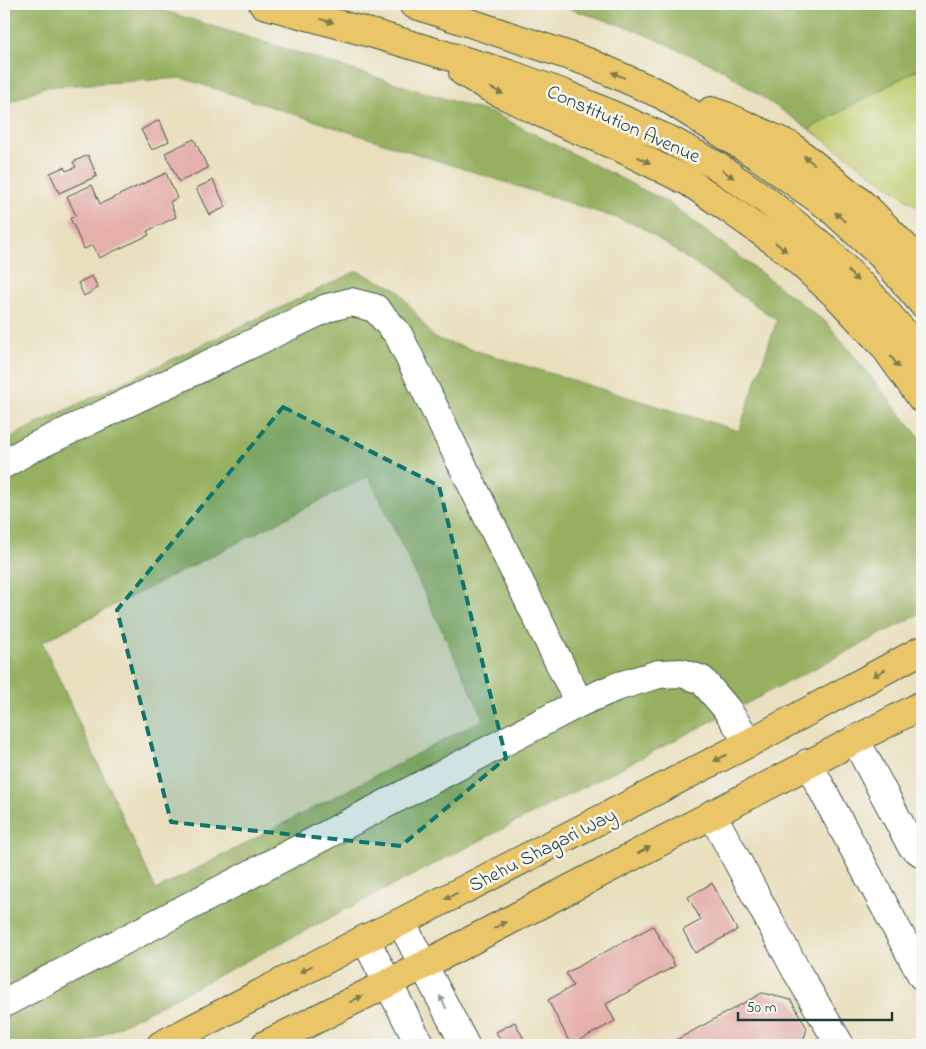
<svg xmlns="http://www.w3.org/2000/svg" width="926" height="1049" font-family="'Indie Flower',sans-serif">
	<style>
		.green { fill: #bfcc6d; stroke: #6f8450 }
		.forest { fill: #97b060; stroke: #5b764a; fill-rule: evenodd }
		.building { fill: #e5afaa }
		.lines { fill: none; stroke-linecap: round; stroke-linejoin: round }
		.minor-casing { stroke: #3d5549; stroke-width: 30 }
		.major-casing { stroke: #3d5549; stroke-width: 30 }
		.minor { stroke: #fff; stroke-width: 28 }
		.major { stroke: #ebc669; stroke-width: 28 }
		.oneway { fill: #7b7b4c }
		.oneway2 { fill: #8f9e9a }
		.marked { fill: #0f766e; fill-opacity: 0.2; stroke: #0f766e; stroke-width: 4; stroke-dasharray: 10 6; stroke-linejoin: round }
		.labels { text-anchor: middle; stroke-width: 5; stroke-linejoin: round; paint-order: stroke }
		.street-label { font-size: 20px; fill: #1f3d34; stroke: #f6f6f2 }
	</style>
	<rect width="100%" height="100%" fill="#f6f6f2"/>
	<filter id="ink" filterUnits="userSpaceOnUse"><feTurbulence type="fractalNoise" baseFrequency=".02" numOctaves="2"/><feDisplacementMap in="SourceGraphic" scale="10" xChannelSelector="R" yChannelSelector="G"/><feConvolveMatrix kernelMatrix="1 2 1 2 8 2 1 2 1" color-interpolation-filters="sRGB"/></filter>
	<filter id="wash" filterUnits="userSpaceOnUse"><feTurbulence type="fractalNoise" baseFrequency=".0096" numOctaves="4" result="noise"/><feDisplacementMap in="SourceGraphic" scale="20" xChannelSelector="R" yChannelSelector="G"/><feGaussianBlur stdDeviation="1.12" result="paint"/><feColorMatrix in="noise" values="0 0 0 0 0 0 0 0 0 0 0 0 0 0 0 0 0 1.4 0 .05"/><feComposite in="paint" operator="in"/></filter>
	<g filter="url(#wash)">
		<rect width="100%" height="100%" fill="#e9dfbd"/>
		<path class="green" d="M 922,67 L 922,210 L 809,129 Z"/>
		<g class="forest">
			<path d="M 4,4 L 142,4 L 497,115 L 669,203 L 828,324 L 922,441 L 922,613 L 83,1045 L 4,1045 L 4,441 L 20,432 L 357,271 L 397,289 L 434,338 L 739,431 L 777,320 L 638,225 L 182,78 L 44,87 L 4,105 ZM 369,476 L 484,719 L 156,890 L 42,642 Z"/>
			<path d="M 555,4 L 922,4 L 922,67 L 809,129 L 720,68 L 630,28 Z"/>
		</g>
		<g id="blocks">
			<g class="building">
				<path d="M 159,120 L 169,141 L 152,150 L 141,130 Z"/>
				<path d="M 194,139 L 208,168 L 179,182 L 165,153 Z"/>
				<path d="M 88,155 L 97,176 L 59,193 L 50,173 L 64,167 L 66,171 L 76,167 L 73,162 Z"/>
				<path d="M 166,173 L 177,198 L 170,202 L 176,217 L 147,231 L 149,235 L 99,258 L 93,245 L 84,249 L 70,218 L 76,216 L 67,196 L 92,185 L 100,204 Z"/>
				<path d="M 213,180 L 226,207 L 209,215 L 196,188 Z"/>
				<path d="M 92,276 L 98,288 L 84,296 L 78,283 Z"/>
				<path d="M 712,883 L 737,930 L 695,953 L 683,930 L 701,920 L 688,897 Z"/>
				<path d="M 653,926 L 675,966 L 606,1004 L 615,1021 L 571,1045 L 548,1000 L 573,986 L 566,973 Z"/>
				<path d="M 762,993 L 791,1000 L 807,1028 L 802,1045 L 667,1045 Z"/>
				<path d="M 515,1022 L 527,1045 L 503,1045 L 496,1032 Z"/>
			</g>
		</g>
	</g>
	<g filter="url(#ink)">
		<use href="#blocks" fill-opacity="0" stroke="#3d5549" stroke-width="1"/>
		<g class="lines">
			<defs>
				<g id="minor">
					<path d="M 4,464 L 30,449 L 327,308 L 351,302 L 375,308 L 398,334 L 579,703"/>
					<path d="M 855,739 L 911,845 L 922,853"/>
					<path d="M 808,763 L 922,976"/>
					<path d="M 712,814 L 797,972 L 840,1045"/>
					<path d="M 401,922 L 465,1045"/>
					<path d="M 365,939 L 420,1045"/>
					<path d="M 4,1003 L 579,703 L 616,687 L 659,674 L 682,673 L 702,680 L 726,708 L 749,743"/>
				</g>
				<g id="major">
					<path d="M 263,4 L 374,34 L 509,74 L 562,93 L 670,140 L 717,166 L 766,200 L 826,249 L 874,298 L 922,353"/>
					<path d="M 413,4 L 588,62 L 662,95 L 759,157 L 829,207 L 881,255 L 922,303"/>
					<path d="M 463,72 L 490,88 L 562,123 L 625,150 L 689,182 L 732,211 L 784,248 L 836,295 L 884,346 L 922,399"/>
					<path d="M 711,111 L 726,116 L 791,146 L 866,207 L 922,264"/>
					<path d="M 161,1045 L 365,939 L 401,922 L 749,743 L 922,650"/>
					<path d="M 265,1045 L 424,965 L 922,705"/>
				</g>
			</defs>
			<use href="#minor" class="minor-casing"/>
			<use href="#major" class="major-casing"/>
			<use href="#minor" class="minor"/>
			<use href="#major" class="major"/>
		</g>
		<defs><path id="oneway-solid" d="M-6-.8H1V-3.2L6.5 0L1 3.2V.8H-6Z" transform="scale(1.25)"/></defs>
		<g class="oneway">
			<use href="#oneway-solid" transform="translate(327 21) rotate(15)"/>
			<use href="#oneway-solid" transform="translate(618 75) rotate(-156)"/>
			<use href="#oneway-solid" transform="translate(497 91) rotate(26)"/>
			<use href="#oneway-solid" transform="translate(644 160) rotate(27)"/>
			<use href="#oneway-solid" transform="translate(809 160) rotate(-141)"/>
			<use href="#oneway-solid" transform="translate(728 174) rotate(35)"/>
			<use href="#oneway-solid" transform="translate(840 217) rotate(-137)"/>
			<use href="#oneway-solid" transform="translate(781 247) rotate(38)"/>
			<use href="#oneway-solid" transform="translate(853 276) rotate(45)"/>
			<use href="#oneway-solid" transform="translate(895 362) rotate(54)"/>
			<use href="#oneway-solid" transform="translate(879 673) rotate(152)"/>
			<use href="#oneway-solid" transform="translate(720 758) rotate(153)"/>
			<use href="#oneway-solid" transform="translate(644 850) rotate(-28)"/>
			<use href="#oneway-solid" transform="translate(451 896) rotate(153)"/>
			<use href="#oneway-solid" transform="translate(500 925) rotate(-28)"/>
			<use href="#oneway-solid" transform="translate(306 969) rotate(152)"/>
			<use href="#oneway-solid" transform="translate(356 999) rotate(-27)"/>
		</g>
		<use class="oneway2" href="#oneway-solid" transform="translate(443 1002) rotate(-117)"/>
	</g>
	<path class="marked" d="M 283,407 L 439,486 L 506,758 L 401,846 L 171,822 L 117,610 Z"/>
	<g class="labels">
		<g class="street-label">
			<text transform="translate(624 123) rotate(24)" y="7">Constitution Avenue</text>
			<text transform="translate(542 849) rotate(-27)" y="7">Shehu Shagari Way</text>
		</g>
	</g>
	<rect width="926" height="1049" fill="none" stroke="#f6f6f2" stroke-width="20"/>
	<path d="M738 1012v8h154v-8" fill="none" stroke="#1f3d34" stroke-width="2.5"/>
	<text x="746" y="1012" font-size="15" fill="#1f3d34" stroke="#f6f6f2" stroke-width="4" paint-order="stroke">50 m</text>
</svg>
